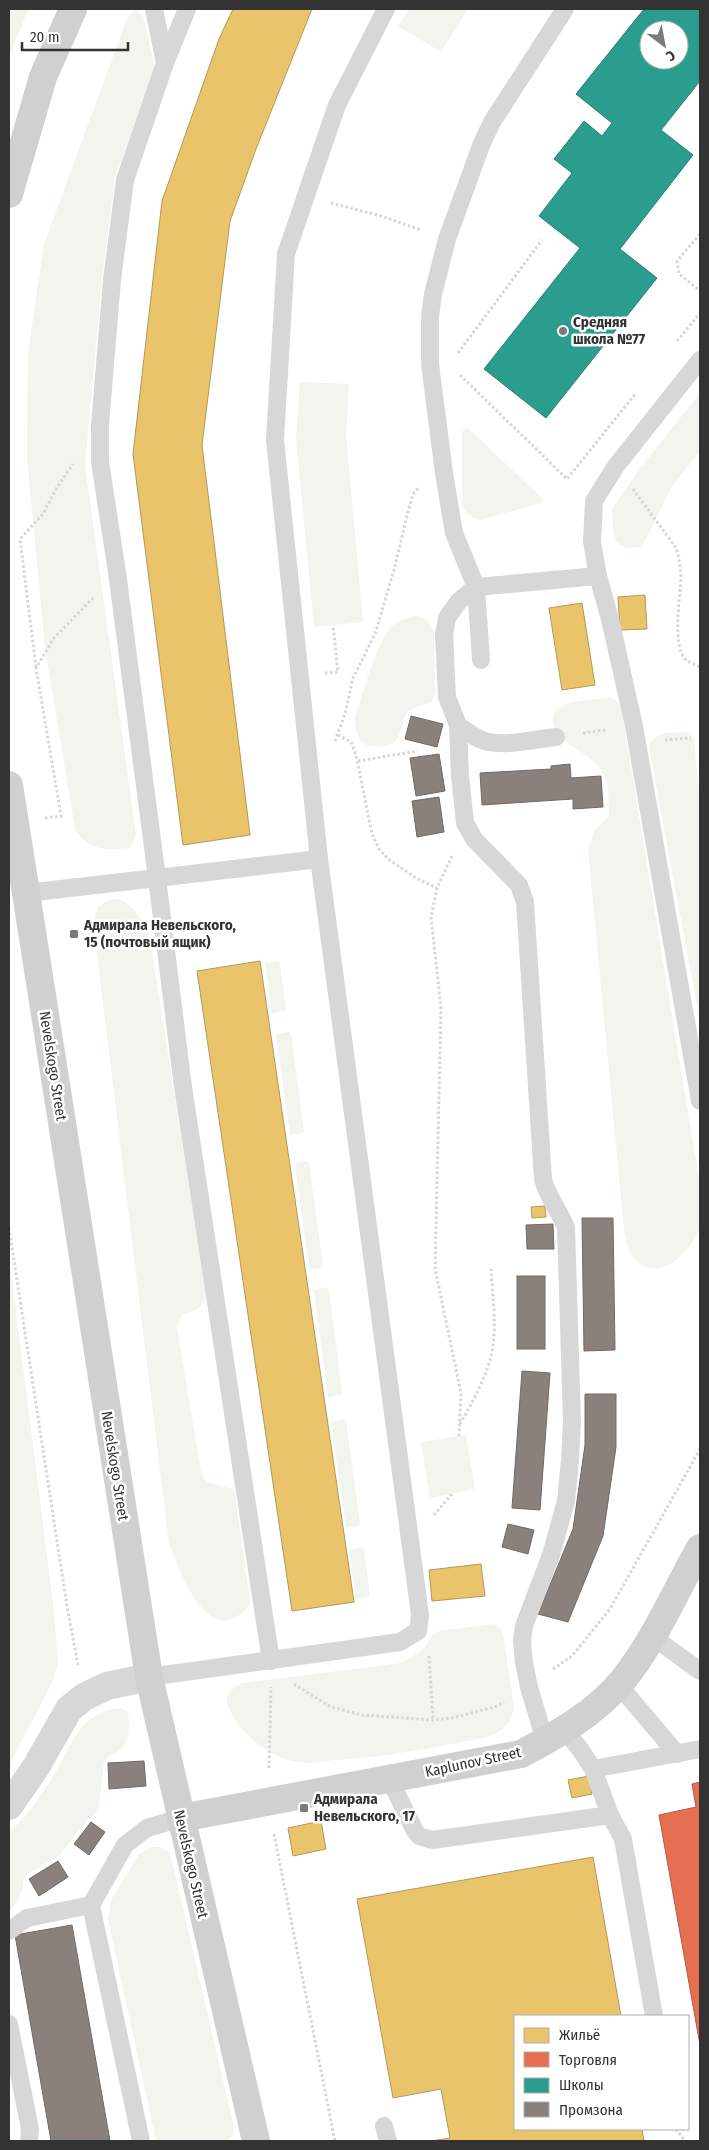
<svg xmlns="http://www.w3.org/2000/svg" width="709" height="2150" font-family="'Fira Sans Condensed',sans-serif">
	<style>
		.green { fill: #f1f5ed }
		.homes { fill: #e9c46a; stroke: #b2985a }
		.shops { fill: #e76f51; stroke: #b15d48 }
		.schools { fill: #2a9d8f; stroke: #2d7d73; fill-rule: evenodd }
		.industry { fill: #8a817c; stroke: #706a66 }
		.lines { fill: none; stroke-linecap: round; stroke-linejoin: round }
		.path { stroke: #d6d6d6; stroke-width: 3; stroke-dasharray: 2.5 2.5; stroke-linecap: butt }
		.lane { stroke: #d7d7d7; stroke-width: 18 }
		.street { stroke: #d7d7d7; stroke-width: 28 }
		.secondary { stroke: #d0d0d0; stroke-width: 28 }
		.poi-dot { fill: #7a7a7a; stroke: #fff; stroke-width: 2 }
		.labels { text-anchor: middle; stroke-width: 5; stroke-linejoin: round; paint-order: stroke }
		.poi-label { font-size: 15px; font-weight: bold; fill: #333; stroke: #fff; text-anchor: start }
		.street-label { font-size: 15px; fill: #333; stroke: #fff }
	</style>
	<rect width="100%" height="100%" fill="#fff"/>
	<g class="green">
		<path d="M 9,9 L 29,9 L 9,56 Z"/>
		<path d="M 409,9 L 468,9 L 441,52 L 398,26 Z"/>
		<path d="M 135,10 L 143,16 L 155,67 L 115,177 L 102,279 L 85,465 L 136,835 L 130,848 C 107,851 87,850 75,829 L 45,648 L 27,458 L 28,353 L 44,244 L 128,16 Z"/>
		<path d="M 300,382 L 349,384 L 346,434 L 363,622 L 314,627 L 296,439 Z"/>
		<path d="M 700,393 L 700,451 L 671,488 L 647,537 L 640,547 L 626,548 L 616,542 L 613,529 L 612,509 L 638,471 Z"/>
		<path d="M 467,427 L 544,500 L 541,503 L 480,520 C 471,518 467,513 462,506 L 462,432 Z"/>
		<path d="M 415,616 C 427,618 431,622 434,633 L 435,695 L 432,702 C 425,705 416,706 410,710 C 401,717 403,730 397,739 C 394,744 389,745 384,746 C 360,749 356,739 355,717 C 363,694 377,640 393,625 C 399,620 408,618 415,616 Z"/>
		<path d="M 609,698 L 615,699 L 621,707 L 699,1179 C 700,1194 704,1215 699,1229 C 689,1254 656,1287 632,1256 C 625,1246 625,1231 623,1219 L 588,849 L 595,830 L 609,816 C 608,801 610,783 602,771 C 593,758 578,751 566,742 C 559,737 553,728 553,719 C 554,699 594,700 609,698 Z"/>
		<path d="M 687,732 L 694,740 L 700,805 L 700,1022 L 649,747 C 656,730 671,733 687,732 Z"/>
		<path d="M 120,899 C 137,909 144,922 150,939 L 206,1296 C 204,1308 191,1311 181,1316 L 177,1328 L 201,1472 L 207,1482 L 233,1489 L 235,1493 L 250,1604 C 211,1656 180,1573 169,1544 L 93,921 L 98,907 L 108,900 Z"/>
		<path d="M 278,961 L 280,963 L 286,1009 L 285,1011 L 272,1013 L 265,963 Z"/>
		<path d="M 289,1032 L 291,1034 L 304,1131 L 303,1133 L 290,1135 L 276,1034 Z"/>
		<path d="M 307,1161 L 309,1163 L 323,1265 L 322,1268 L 309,1269 L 295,1163 Z"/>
		<path d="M 9,1256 L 54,1612 L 58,1664 L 52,1683 L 9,1765 Z"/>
		<path d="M 326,1287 L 329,1290 L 342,1393 L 341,1395 L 328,1397 L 314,1290 Z"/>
		<path d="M 344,1419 L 346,1421 L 360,1523 L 359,1526 L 346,1528 L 331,1422 Z"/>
		<path d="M 466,1435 L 475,1489 L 430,1498 L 421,1442 Z"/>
		<path d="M 362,1547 L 364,1549 L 370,1594 L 369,1597 L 356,1599 L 349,1550 Z"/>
		<path d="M 495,1624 L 501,1629 L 504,1641 L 514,1706 C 512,1725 502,1732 484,1738 C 435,1747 388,1757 337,1760 C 321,1762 304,1765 288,1760 C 264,1753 240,1732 229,1709 C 222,1696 231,1689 242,1683 L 401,1663 L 411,1658 L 426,1646 L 431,1637 L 439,1631 Z"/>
		<path d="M 121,1708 L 128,1713 C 129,1725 131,1739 121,1749 C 116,1753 109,1755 104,1761 L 99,1806 L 94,1815 L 87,1820 L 59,1856 L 31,1872 L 23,1880 C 23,1895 18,1901 9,1912 L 9,1833 C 25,1818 40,1798 52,1778 C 71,1747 79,1712 121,1708 Z"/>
		<path d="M 152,1847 L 160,1847 L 170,1853 L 234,2127 L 233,2135 L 228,2141 L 156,2141 L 108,1919 L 111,1900 L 139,1854 Z"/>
	</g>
	<g class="homes">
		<path d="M 233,9 L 312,9 L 256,149 L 230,221 L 202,445 L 250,835 L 183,845 L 133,454 L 162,201 L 219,39 Z"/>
		<path d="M 645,595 L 647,629 L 620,630 L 618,597 Z"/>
		<path d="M 582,603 L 595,685 L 562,690 L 549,608 Z"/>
		<path d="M 260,961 L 354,1602 L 292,1611 L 197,971 Z"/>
		<path d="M 545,1206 L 546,1217 L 532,1218 L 531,1207 Z"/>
		<path d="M 481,1564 L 485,1596 L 432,1601 L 429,1570 Z"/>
		<path d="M 589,1776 L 592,1794 L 572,1798 L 568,1780 Z"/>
		<path d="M 321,1821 L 326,1849 L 293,1856 L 288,1828 Z"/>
		<path d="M 593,1857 L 621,2016 L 515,2016 L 515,2129 L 642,2129 L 644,2141 L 431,2141 L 450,2138 L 441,2089 L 393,2098 L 357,1899 Z"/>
	</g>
	<path class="shops" d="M 700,1782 L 700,2045 L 659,1815 L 696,1807 L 692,1784 Z"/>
	<path class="schools" d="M 644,9 L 700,9 L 700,81 L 661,130 L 693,155 L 620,249 L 657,278 L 546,418 L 484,369 L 580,248 L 539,216 L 572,173 L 554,159 L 584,121 L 602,136 L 612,123 L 576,94 ZM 649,30 L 679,30 L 679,60 L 649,60 Z"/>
	<g class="industry">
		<path d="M 411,716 L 443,724 L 437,747 L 405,739 Z"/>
		<path d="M 439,754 L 445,791 L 416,796 L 410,758 Z"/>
		<path d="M 570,764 L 571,778 L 601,776 L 603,807 L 573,809 L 573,799 L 482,805 L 480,773 L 551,769 L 551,766 Z"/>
		<path d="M 439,797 L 444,832 L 417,837 L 412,801 Z"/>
		<path d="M 582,1218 L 613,1218 L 615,1350 L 584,1351 Z"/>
		<path d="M 553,1224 L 554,1249 L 527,1249 L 526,1225 Z"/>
		<rect x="517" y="1276" width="28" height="73"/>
		<path d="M 522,1371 L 550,1373 L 540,1510 L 512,1508 Z"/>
		<path d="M 585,1394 L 616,1394 L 616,1447 L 603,1536 L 568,1622 L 538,1614 L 573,1529 L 585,1445 Z"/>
		<path d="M 508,1524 L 534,1530 L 528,1554 L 502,1547 Z"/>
		<path d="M 144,1761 L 146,1786 L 109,1789 L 108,1763 Z"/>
		<path d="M 91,1822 L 105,1832 L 89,1855 L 74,1844 Z"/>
		<path d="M 58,1861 L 68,1877 L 39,1896 L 29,1879 Z"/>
		<path d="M 72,1925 L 110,2141 L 51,2141 L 15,1935 Z"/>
	</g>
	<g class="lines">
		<g class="path">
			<path d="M 331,203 L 381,216 L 421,230"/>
			<path d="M 700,234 L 677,261 L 679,274 L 700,291"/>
			<path d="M 677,341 L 700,313"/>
			<path d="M 458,353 L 542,240"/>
			<path d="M 460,375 L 567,479 L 636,393"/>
			<path d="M 633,489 L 676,548 C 679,556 680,565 681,575 C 681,594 671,645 686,660 C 690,663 696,665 700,667"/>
			<path d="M 36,667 L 20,539 L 43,514 L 56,489 L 73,464"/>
			<path d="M 325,673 L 338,672 L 333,625"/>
			<path d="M 583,733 L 606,730"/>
			<path d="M 338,735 L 351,742 L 356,755 L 372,834 L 379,849 L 388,859 L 416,878 L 437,888"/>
			<path d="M 665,740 L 691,738"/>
			<path d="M 335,741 L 345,714 L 353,678 L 375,634 L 394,570 L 408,512 L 413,494 L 419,487"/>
			<path d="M 358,761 L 418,751"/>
			<path d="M 45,818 L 61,816 L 36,668 L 54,638 L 93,598"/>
			<path d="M 452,856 L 437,888 L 431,917 L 441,1008 L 435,1269 L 461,1393 L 459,1436"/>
			<path d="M 9,1228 L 67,1606 L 78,1665"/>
			<path d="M 460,1424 C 472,1403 485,1380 491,1356 C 498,1328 492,1296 491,1267"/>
			<path d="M 434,1515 L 452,1494"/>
			<path d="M 429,1656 L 433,1720"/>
			<path d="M 553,1669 L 572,1656 L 610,1609 L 700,1449"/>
			<path d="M 294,1684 L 331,1707 L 362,1715 L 433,1720 L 452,1718 L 498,1706 L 504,1702"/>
			<path d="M 269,1768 L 271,1687"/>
			<path d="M 274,1834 L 335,2141"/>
			<path d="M 676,2129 L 685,2141"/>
		</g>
		<g class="lane">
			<path d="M 154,9 L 165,63"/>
			<path d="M 700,360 L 616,466 L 594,501 L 592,542 L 598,576 L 610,619 L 634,726 L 700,1101"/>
			<path d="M 481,660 L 476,587 L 454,533 L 444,473 L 430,364 L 430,316 L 433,294 L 447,239 L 482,143 L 492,122 L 565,9"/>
			<path d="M 458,725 C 468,732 477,740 489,742 C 510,746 535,739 556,737"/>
			<path d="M 319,859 L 275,440 L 286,254 L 337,105 L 386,9"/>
			<path d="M 26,893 L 157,878 L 117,572 L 100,462 L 100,425 L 112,280 L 125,180 L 165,63 L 187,9"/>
			<path d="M 653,1637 L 700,1671"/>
			<path d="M 149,1677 L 400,1642 L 418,1631 L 420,1615 L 319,859 L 157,878 L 183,1087 L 271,1661"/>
			<path d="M 618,1684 L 677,1754"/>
			<path d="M 564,1730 L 580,1749 L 593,1769 L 610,1815 L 623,1839 L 654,2016"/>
			<path d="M 545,1741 L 529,1687 L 524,1663 L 522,1641 L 524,1626 L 551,1555 L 566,1501 L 570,1460 L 572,1421 L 566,1228 C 560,1211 547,1197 543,1179 L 525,902 L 519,885 L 474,839 L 465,823 L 460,776 L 458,725 L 447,697 L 444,634 L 447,618 L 459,601 L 476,587 L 598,576"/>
			<path d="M 593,1769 L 700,1749"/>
			<path d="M 390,1780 L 415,1831 L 419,1836 L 432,1840 L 610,1815"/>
			<path d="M 91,1905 L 141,2141"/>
			<path d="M 9,1931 L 27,1918 L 91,1905 L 125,1845 L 147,1828 L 181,1818"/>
			<path d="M 9,2024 L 30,2129 L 29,2141"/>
			<path d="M 384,2126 L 388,2141"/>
		</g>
		<path class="street" d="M 9,1806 L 36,1767 L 69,1709 L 84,1697 L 107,1686 L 149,1677"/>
		<g class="secondary">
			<path d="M 9,194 L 43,77 L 73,9"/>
			<path d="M 9,785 L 149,1677 L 256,2141"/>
			<path d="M 181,1818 L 521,1754 C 557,1735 597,1712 623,1680 C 655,1640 675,1592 700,1548"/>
		</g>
	</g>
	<g class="poi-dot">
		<circle cx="563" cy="331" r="5"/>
		<rect x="69" y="929" width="10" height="10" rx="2.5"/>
		<rect x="299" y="1803" width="10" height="10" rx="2.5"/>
	</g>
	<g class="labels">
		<g class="poi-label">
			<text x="573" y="327">Средняя<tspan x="573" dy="17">школа №77</tspan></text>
			<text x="84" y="930">Адмирала Невельского,<tspan x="84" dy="17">15 (почтовый ящик)</tspan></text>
			<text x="314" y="1804">Адмирала<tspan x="314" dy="17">Невельского, 17</tspan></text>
		</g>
		<g class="street-label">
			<text transform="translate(53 1066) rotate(81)" y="5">Nevelskogo Street</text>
			<text transform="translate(115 1466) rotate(81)" y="5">Nevelskogo Street</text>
			<text transform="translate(473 1762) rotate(-12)" y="5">Kaplunov Street</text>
			<text transform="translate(191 1864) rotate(77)" y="5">Nevelskogo Street</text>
		</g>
	</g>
	<rect width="709" height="2150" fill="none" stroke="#333333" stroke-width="20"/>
	<rect x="514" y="2015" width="175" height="115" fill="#ffffff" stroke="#adadad"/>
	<rect x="524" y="2028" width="25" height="15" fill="#e9c46a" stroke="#adadad"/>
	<text x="559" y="2040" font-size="15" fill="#333333">Жильё</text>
	<rect x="524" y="2052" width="25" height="15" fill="#e76f51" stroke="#adadad"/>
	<text x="559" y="2065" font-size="15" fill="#333333">Торговля</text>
	<rect x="524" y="2078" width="25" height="15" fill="#2a9d8f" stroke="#adadad"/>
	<text x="559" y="2090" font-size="15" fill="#333333">Школы</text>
	<rect x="524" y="2102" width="25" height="15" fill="#8a817c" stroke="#adadad"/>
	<text x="559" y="2115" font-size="15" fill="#333333">Промзона</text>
	<g transform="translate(664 45) rotate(148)"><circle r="24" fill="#ffffff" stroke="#adadad"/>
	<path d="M0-4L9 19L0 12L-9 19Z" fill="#7a7a7a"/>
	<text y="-8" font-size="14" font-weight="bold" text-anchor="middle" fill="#333333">С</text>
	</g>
	<path d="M22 42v8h106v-8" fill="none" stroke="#333333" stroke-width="2.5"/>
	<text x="30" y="42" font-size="15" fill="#333333" stroke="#ffffff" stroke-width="4" paint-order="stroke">20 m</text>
</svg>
